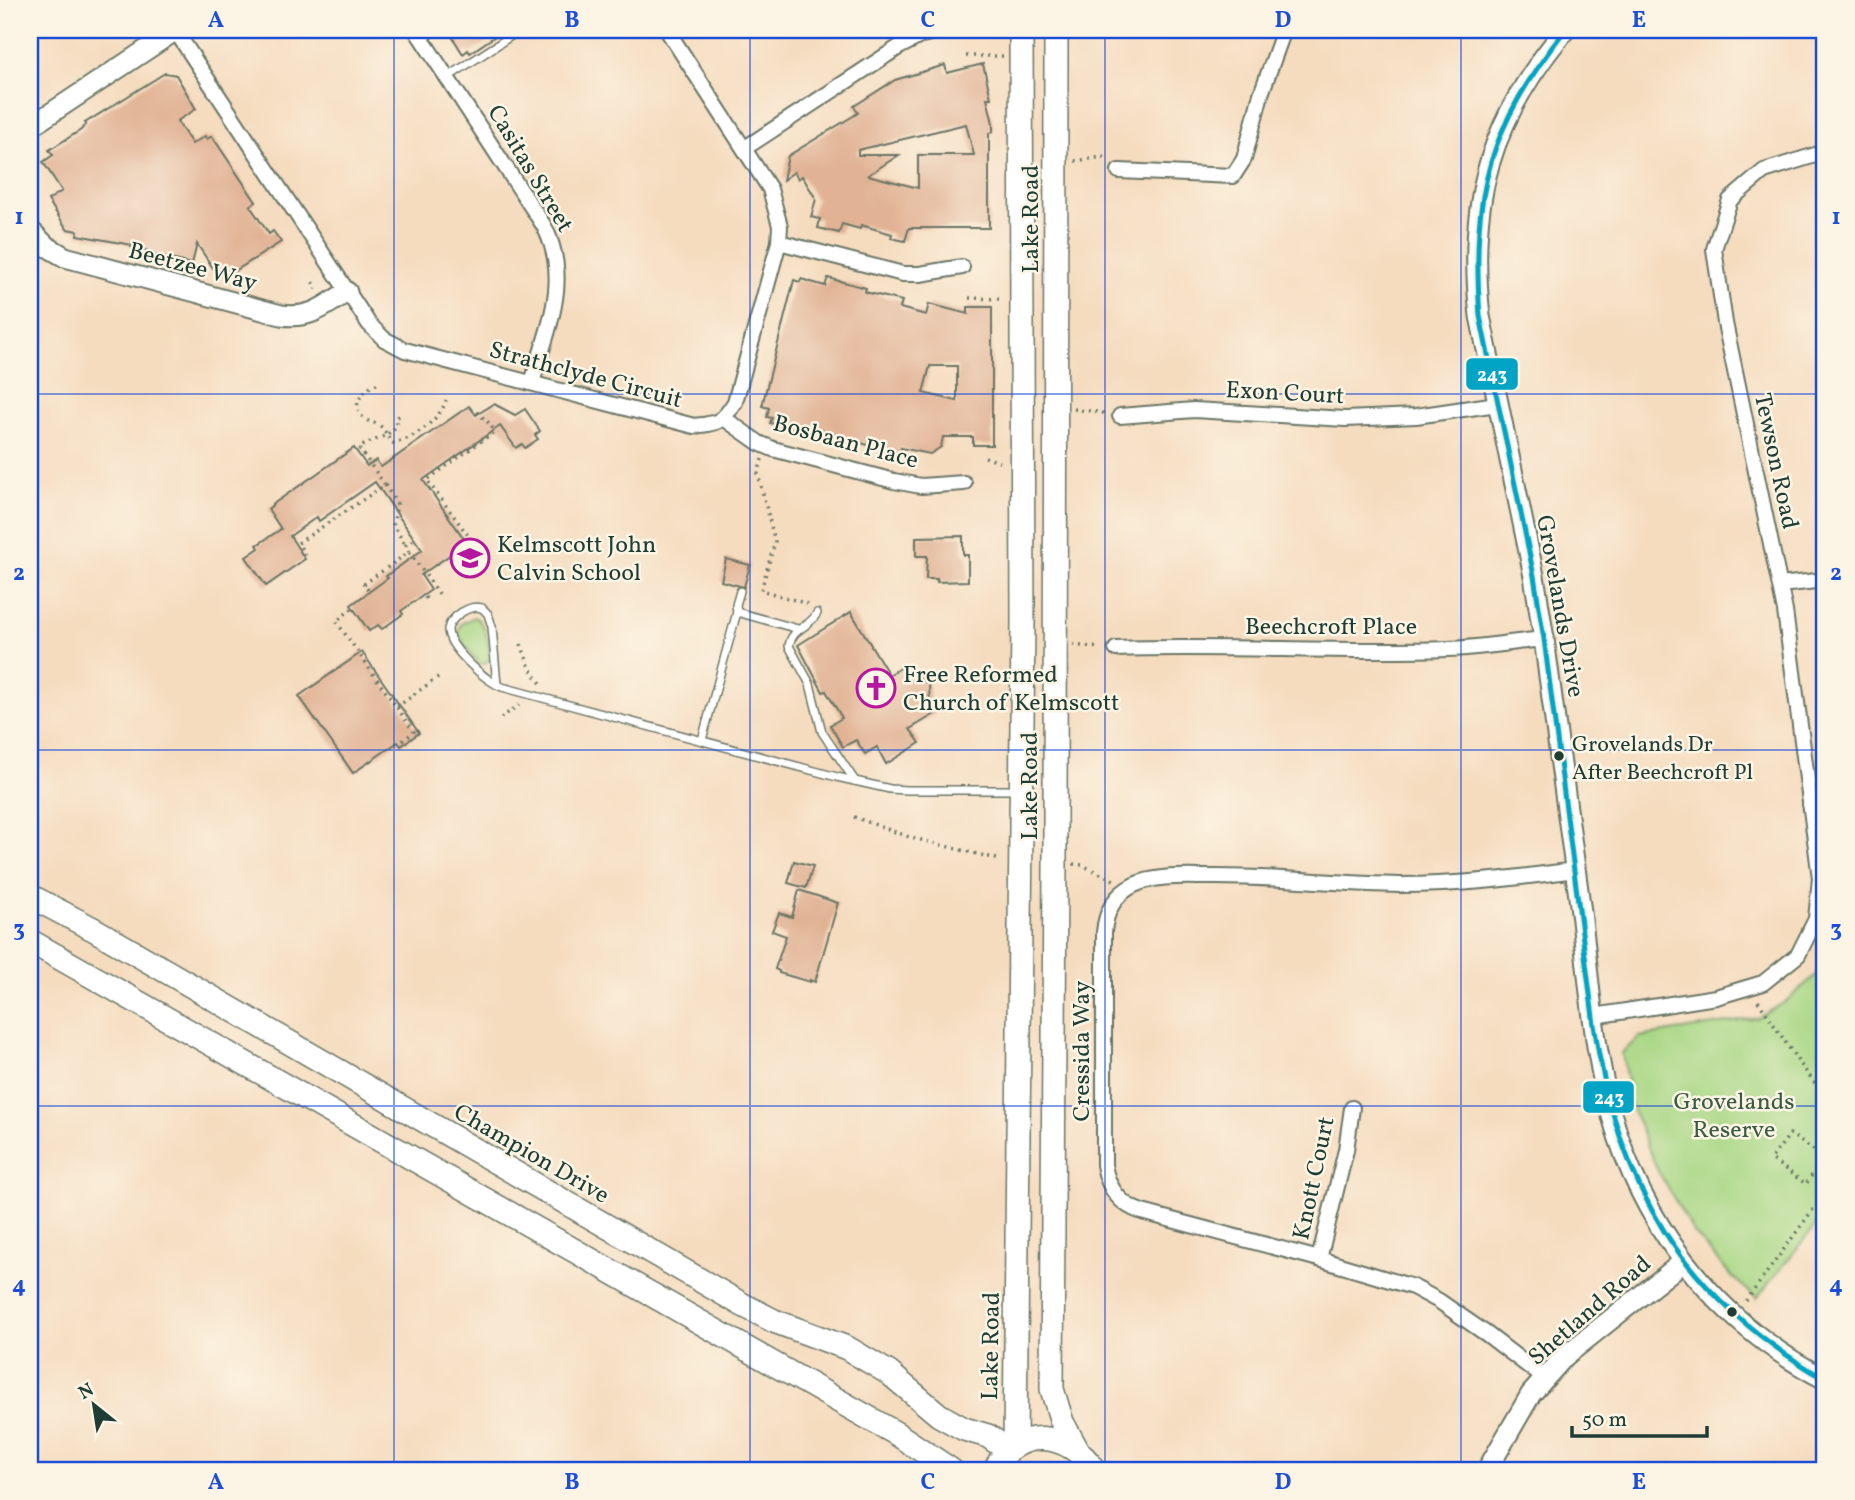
<svg xmlns="http://www.w3.org/2000/svg" width="1855" height="1500" font-family="Vollkorn,serif">
	<style>
		.green { fill: #a9d785; stroke: #648a5c; stroke-width: 2 }
		.building { fill: #e1b294; fill-rule: evenodd }
		.lines { fill: none; stroke-linecap: round; stroke-linejoin: round }
		.lane-casing { stroke: #6a7565; stroke-width: 10 }
		.street-casing { stroke: #6a7565; stroke-width: 18 }
		.secondary-casing { stroke: #6a7565; stroke-width: 23 }
		.primary-casing { stroke: #6a7565; stroke-width: 26 }
		.path { stroke: #6a7565; stroke-width: 3.5; stroke-dasharray: 2 5; stroke-linecap: butt }
		.lane { stroke: #fff; stroke-width: 7 }
		.street { stroke: #fff; stroke-width: 14 }
		.secondary { stroke: #fff; stroke-width: 19 }
		.primary { stroke: #fff; stroke-width: 23 }
		.bus-1-casing { stroke: #fcf5e5; stroke-width: 10 }
		.bus-1 { stroke: #02a4c6; stroke-width: 5 }
		.grid { fill: none; stroke: #1d4ed8; stroke-width: 2; stroke-opacity: 0.55 }
		.bus-dot { fill: #1f3d34; stroke: #fcf5e5; stroke-width: 2.5 }
		.labels { text-anchor: middle; stroke-width: 5; stroke-linejoin: round; paint-order: stroke }
		.bus-label { font-size: 22px; fill: #1f3d34; stroke: #fcf5e5; text-anchor: start }
		.street-label { font-size: 24px; fill: #1f3d34; stroke: #fcf5e5 }
		.poi-label { font-size: 24px; fill: #1f3d34; stroke: #fcf5e5; text-anchor: start }
		.park-label { font-size: 24px; fill: #3b5c44; stroke: #fcf5e5 }
		.line-badge { stroke: #fcf5e5; stroke-width: 2.5 }
		.badge-label { font-size: 19px; text-anchor: middle; font-weight: bold; fill: #fff }
		.neatline { fill: none; stroke: #1d4ed8; stroke-width: 2.5 }
		.grid-label { font-size: 23px; text-anchor: middle; font-weight: bold; fill: #1d4ed8 }
	</style>
	<rect width="100%" height="100%" fill="#fcf5e5"/>
	<filter id="ink" filterUnits="userSpaceOnUse"><feTurbulence type="fractalNoise" baseFrequency=".0143" numOctaves="2"/><feDisplacementMap in="SourceGraphic" scale="14" xChannelSelector="R" yChannelSelector="G"/><feConvolveMatrix kernelMatrix="1 2 1 2 8 2 1 2 1" color-interpolation-filters="sRGB"/></filter>
	<filter id="wash" filterUnits="userSpaceOnUse"><feTurbulence type="fractalNoise" baseFrequency=".00686" numOctaves="4" result="noise"/><feDisplacementMap in="SourceGraphic" scale="28" xChannelSelector="R" yChannelSelector="G"/><feGaussianBlur stdDeviation="1.57" result="paint"/><feColorMatrix in="noise" values="0 0 0 0 0 0 0 0 0 0 0 0 0 0 0 0 0 1.4 0 .05"/><feComposite in="paint" operator="in"/></filter>
	<g filter="url(#wash)">
		<rect width="100%" height="100%" fill="#f5dcbf"/>
		<g class="green">
			<path d="M 474,617 C 487,624 488,644 490,658 L 485,664 L 480,664 L 468,650 L 458,634 L 461,624 Z"/>
			<path d="M 1825,958 L 1825,1214 L 1757,1298 L 1731,1276 L 1694,1233 L 1657,1169 L 1631,1106 L 1622,1053 L 1639,1037 L 1758,1018 L 1785,1002 L 1816,975 Z"/>
		</g>
		<g id="blocks">
			<g class="building">
				<path d="M 448,30 L 504,30 L 470,53 L 468,50 L 463,54 Z"/>
				<path d="M 983,64 L 991,98 L 987,98 L 993,123 L 993,132 L 989,133 L 989,228 L 909,228 L 905,241 L 891,238 L 892,234 L 861,225 L 860,229 L 842,224 L 839,233 L 818,228 L 820,219 L 811,217 L 816,199 L 802,176 L 798,179 L 794,172 L 783,180 L 788,156 L 858,113 L 854,106 L 895,80 L 945,65 L 947,73 ZM 966,124 L 974,155 L 918,155 L 918,188 L 868,175 L 899,155 L 858,155 L 858,150 Z"/>
				<path d="M 165,73 L 176,75 L 196,109 L 177,121 L 192,144 L 205,136 L 207,139 L 212,136 L 256,202 L 250,206 L 269,234 L 273,231 L 281,242 L 224,278 L 216,266 L 213,268 L 197,244 L 192,264 L 153,255 L 153,252 L 131,247 L 132,245 L 77,235 L 78,231 L 67,229 L 48,200 L 62,191 L 43,162 L 53,155 L 49,150 L 81,130 L 86,124 L 85,123 Z"/>
				<path d="M 828,278 L 866,288 L 865,292 L 902,301 L 900,308 L 926,315 L 929,304 L 968,314 L 968,307 L 992,307 L 992,445 L 973,445 L 973,437 L 943,437 L 941,447 L 930,454 L 901,448 L 899,455 L 814,428 L 812,434 L 770,423 L 772,418 L 767,417 L 769,408 L 762,406 L 794,280 L 800,282 L 801,279 L 825,286 ZM 930,366 L 957,366 L 957,401 L 923,393 Z"/>
				<path d="M 494,404 L 515,415 L 525,409 L 540,431 L 535,435 L 538,439 L 525,448 L 522,444 L 516,448 L 500,426 L 423,480 L 467,543 L 421,575 L 431,590 L 401,611 L 403,614 L 382,629 L 378,625 L 369,631 L 351,605 L 388,578 L 386,576 L 422,550 L 375,482 L 319,521 L 317,517 L 290,536 L 305,559 L 266,586 L 246,557 L 259,548 L 257,545 L 281,529 L 268,509 L 276,502 L 354,448 L 367,466 L 376,460 L 381,467 L 469,406 L 476,415 Z"/>
				<path d="M 963,536 L 963,555 L 968,555 L 968,581 L 937,582 L 937,579 L 926,579 L 927,556 L 916,556 L 916,537 Z"/>
				<path d="M 726,559 L 750,565 L 744,587 L 721,581 Z"/>
				<path d="M 851,612 L 889,675 L 905,665 L 910,673 L 929,684 L 930,705 L 935,714 L 910,729 L 920,743 L 886,764 L 877,747 L 865,754 L 856,740 L 843,747 L 830,725 L 842,718 L 826,691 L 823,692 L 798,645 Z"/>
				<path d="M 362,652 L 419,733 L 401,746 L 398,742 L 353,773 L 299,696 Z"/>
				<path d="M 794,861 L 813,866 L 806,888 L 788,883 Z"/>
				<path d="M 799,890 L 838,903 L 815,982 L 810,980 L 810,982 L 779,973 L 779,971 L 775,969 L 786,936 L 772,931 L 779,913 L 792,917 Z"/>
			</g>
		</g>
	</g>
	<g filter="url(#ink)">
		<use href="#blocks" fill-opacity="0" stroke="#6a7565" stroke-width="2"/>
		<g class="lines">
			<defs>
				<g id="lane">
					<path d="M 448,77 L 520,30"/>
					<path d="M 737,612 L 798,629"/>
					<path d="M 817,613 C 810,628 792,627 789,646 L 810,684 L 822,732 L 855,781"/>
					<path d="M 497,685 L 492,627 L 488,614 L 482,608 C 474,606 469,608 462,612 C 456,616 449,622 448,629 C 447,647 486,681 502,687 L 837,777 L 890,789 L 907,790 L 1017,790"/>
					<path d="M 702,740 L 737,612 L 736,605 L 740,591"/>
				</g>
				<g id="street">
					<path d="M 175,30 L 369,324 L 384,339 L 405,350 L 694,426 C 718,423 722,423 735,402 L 779,242 L 780,226 L 770,189 L 667,30"/>
					<path d="M 416,30 L 544,226 C 572,280 547,329 532,383"/>
					<path d="M 745,148 L 899,47 L 922,35 L 941,30"/>
					<path d="M 1119,171 L 1233,176 L 1244,159 L 1261,94 L 1284,30"/>
					<path d="M 779,242 L 903,274 L 920,274 L 962,267"/>
					<path d="M 1120,416 L 1194,410 L 1345,419 L 1416,416 L 1497,404"/>
					<path d="M 725,419 L 759,443 L 773,449 L 894,481 L 921,486 L 964,483"/>
					<path d="M 1780,585 L 1825,580"/>
					<path d="M 1116,649 C 1227,645 1337,653 1448,649 C 1480,648 1512,642 1544,639"/>
					<path d="M 1810,804 L 1825,802"/>
					<path d="M 1594,1016 L 1716,997 L 1763,983 L 1798,955 L 1816,919 L 1820,878 L 1785,611 L 1725,323 L 1714,249 L 1730,200 L 1764,171 L 1825,152"/>
					<path d="M 1319,1259 L 1346,1150 L 1352,1108"/>
					<path d="M 1544,1378 L 1488,1335 L 1439,1301 L 1413,1287 L 1319,1259 L 1142,1212 C 1120,1205 1108,1188 1104,1165 L 1104,932 C 1106,911 1114,895 1134,885 C 1156,875 1184,877 1208,877 C 1272,876 1336,884 1400,885 C 1459,885 1517,878 1575,870"/>
				</g>
				<g id="secondary">
					<path d="M 1565,30 C 1490,120 1467,200 1480,316 L 1534,576 L 1544,639 C 1556,730 1569,821 1581,912 C 1590,986 1594,1064 1618,1136 C 1652,1240 1727,1329 1825,1379"/>
					<path d="M 30,127 L 176,30"/>
					<path d="M 30,230 L 46,246 L 65,257 L 281,315 C 311,319 323,307 347,292"/>
					<path d="M 1487,1470 L 1531,1394 L 1565,1356 L 1683,1262"/>
				</g>
				<g id="primary">
					<path d="M 1056,30 L 1055,863 L 1052,1389 L 1062,1422 L 1079,1453"/>
					<path d="M 30,896 L 95,930 L 743,1305 L 774,1321 L 847,1348 L 889,1373 L 939,1415 L 964,1429 L 988,1436 L 1008,1450"/>
					<path d="M 30,941 L 897,1434 L 951,1470"/>
					<path d="M 1015,1446 L 1023,621 L 1021,30"/>
					<path d="M 995,1470 C 1016,1425 1069,1431 1094,1470"/>
				</g>
			</defs>
			<use href="#lane" class="lane-casing"/>
			<use href="#street" class="street-casing"/>
			<use href="#secondary" class="secondary-casing"/>
			<use href="#primary" class="primary-casing"/>
			<g class="path">
				<path d="M 966,56 L 1003,56"/>
				<path d="M 1075,161 L 1103,157 L 1107,161"/>
				<path d="M 313,282 L 316,289"/>
				<path d="M 969,298 L 1002,299"/>
				<path d="M 377,384 C 363,389 349,406 364,418 C 368,422 374,422 379,425 C 386,430 387,438 393,443 C 411,441 442,418 446,400"/>
				<path d="M 1074,409 L 1104,413"/>
				<path d="M 477,412 L 491,425 L 494,432 L 427,480 L 470,538 L 469,543 L 484,564"/>
				<path d="M 985,457 L 1002,463"/>
				<path d="M 762,459 L 758,474 L 775,542 L 761,590 L 808,604 L 807,607"/>
				<path d="M 385,485 L 397,504 L 393,526 L 406,545"/>
				<path d="M 409,552 L 406,545 L 414,539"/>
				<path d="M 305,555 L 298,543 L 385,485 L 359,448 C 371,440 388,438 396,426 L 396,418 L 402,414"/>
				<path d="M 368,590 L 364,584 L 409,552 L 440,595"/>
				<path d="M 425,597 L 429,602"/>
				<path d="M 352,609 L 336,621 L 414,732 L 401,742"/>
				<path d="M 521,644 L 530,668 L 542,685"/>
				<path d="M 1073,645 L 1100,648"/>
				<path d="M 397,707 L 442,674"/>
				<path d="M 501,718 L 519,705"/>
				<path d="M 854,817 L 909,837 L 1001,860"/>
				<path d="M 1073,864 L 1082,865 L 1114,880"/>
				<path d="M 1758,1001 L 1798,1061 L 1825,1096"/>
				<path d="M 1824,1158 L 1806,1184 L 1771,1159 L 1790,1134 L 1825,1158"/>
				<path d="M 1746,1301 L 1825,1193"/>
			</g>
			<use href="#lane" class="lane"/>
			<use href="#street" class="street"/>
			<use href="#secondary" class="secondary"/>
			<use href="#primary" class="primary"/>
			<defs>
				<path id="bus-1" d="M 1565,30 C 1489,128 1471,192 1480,316 L 1534,576 L 1544,639 L 1594,1025 C 1618,1187 1681,1296 1825,1379"/>
			</defs>
			<use href="#bus-1" class="bus-1-casing"/>
			<use href="#bus-1" class="bus-1"/>
		</g>
	</g>
	<path class="grid" d="M 394,30 L 394,1470M 750,30 L 750,1470M 1105,30 L 1105,1470M 1461,30 L 1461,1470M 30,394 L 1825,394M 30,750 L 1825,750M 30,1106 L 1825,1106"/>
	<defs>
		<symbol id="school-ring" viewBox="-11 -11 22 22"><circle r="9.5" fill="#fcf5e5" stroke="#b5179e" stroke-width="1.5"/><path d="M0-5L7-2L0 1L-7-2ZM-4 1L0 2.5L4 1V4Q0 6-4 4Z" fill="#b5179e"/></symbol>
		<symbol id="church-ring" viewBox="-11 -11 22 22"><circle r="9.5" fill="#fcf5e5" stroke="#b5179e" stroke-width="1.5"/><path d="M-1.2-6h2.4v3.5h3.3v2.4h-3.3V6h-2.4V-.1h-3.3v-2.4h3.3Z" fill="#b5179e"/></symbol>
	</defs>
	<g fill-rule="evenodd">
		<use href="#school-ring" x="448" y="536" width="44" height="44"/>
		<use href="#church-ring" x="854" y="666" width="44" height="44"/>
	</g>
	<g class="bus-dot">
		<circle cx="1559" cy="756" r="6"/>
		<circle cx="1732" cy="1312" r="6"/>
	</g>
	<g class="labels">
		<g class="bus-label">
			<text x="1572" y="751">Grovelands Dr<tspan x="1572" dy="28">After Beechcroft Pl</tspan></text>
		</g>
		<g class="street-label">
			<text transform="translate(531 168) rotate(59)" y="8">Casitas Street</text>
			<text transform="translate(1030 219) rotate(-90)" y="8">Lake Road</text>
			<text transform="translate(193 266) rotate(15)" y="8">Beetzee Way</text>
			<text transform="translate(586 374) rotate(15)" y="8">Strathclyde Circuit</text>
			<text transform="translate(1285 392) rotate(3)" y="8">Exon Court</text>
			<text transform="translate(846 441) rotate(15)" y="8">Bosbaan Place</text>
			<text transform="translate(1777 461) rotate(78)" y="8">Tewson Road</text>
			<text transform="translate(1561 606) rotate(80)" y="8">Grovelands Drive</text>
			<text x="1331" y="634">Beechcroft Place</text>
			<text transform="translate(1029 786) rotate(-90)" y="8">Lake Road</text>
			<text transform="translate(1081 1051) rotate(-90)" y="8">Cressida Way</text>
			<text transform="translate(532 1153) rotate(30)" y="8">Champion Drive</text>
			<text transform="translate(1313 1178) rotate(-78)" y="8">Knott Court</text>
			<text transform="translate(1589 1310) rotate(-41)" y="8">Shetland Road</text>
			<text transform="translate(990 1346) rotate(-89)" y="8">Lake Road</text>
		</g>
		<g class="poi-label">
			<text x="497" y="552">Kelmscott John<tspan x="497" dy="28">Calvin School</tspan></text>
			<text x="903" y="682">Free Reformed<tspan x="903" dy="28">Church of Kelmscott</tspan></text>
		</g>
		<g class="park-label">
			<text x="1734" y="1109">Grovelands<tspan x="1734" dy="28">Reserve</tspan></text>
		</g>
	</g>
	<g class="line-badge">
		<rect x="1465" y="357" width="54" height="34" rx="7" fill="#02a4c6"/>
		<rect x="1582" y="1080" width="53" height="34" rx="7" fill="#02a4c6"/>
	</g>
	<g class="badge-label">
		<text x="1492" y="381">243</text>
		<text x="1609" y="1104">243</text>
	</g>
	<rect width="1855" height="1500" fill="none" stroke="#fcf5e5" stroke-width="77"/>
	<g transform="translate(94 1405) rotate(330)" stroke="#fcf5e5" stroke-width="5" paint-order="stroke">
	<path d="M0-5L12 26L0 18L-12 26Z" fill="#1f3d34"/>
	<text y="-10" font-size="19" font-weight="bold" text-anchor="middle" fill="#1f3d34">N</text>
	</g>
	<path d="M1572 1426v10h135v-10" fill="none" stroke="#1f3d34" stroke-width="3.5"/>
	<text x="1582" y="1426" font-size="21" fill="#1f3d34" stroke="#fcf5e5" stroke-width="5" paint-order="stroke">50 m</text>
	<rect x="38" y="38" width="1778" height="1424" class="neatline"/>
	<g class="grid-label">
		<text x="216" y="27">A</text>
		<text x="572" y="27">B</text>
		<text x="928" y="27">C</text>
		<text x="1283" y="27">D</text>
		<text x="1639" y="27">E</text>
		<text x="19" y="224">1</text>
		<text x="1836" y="224">1</text>
		<text x="19" y="580">2</text>
		<text x="1836" y="580">2</text>
		<text x="19" y="936">3</text>
		<text x="1836" y="936">3</text>
		<text x="19" y="1292">4</text>
		<text x="1836" y="1292">4</text>
		<text x="216" y="1489">A</text>
		<text x="572" y="1489">B</text>
		<text x="928" y="1489">C</text>
		<text x="1283" y="1489">D</text>
		<text x="1639" y="1489">E</text>
	</g>
</svg>
